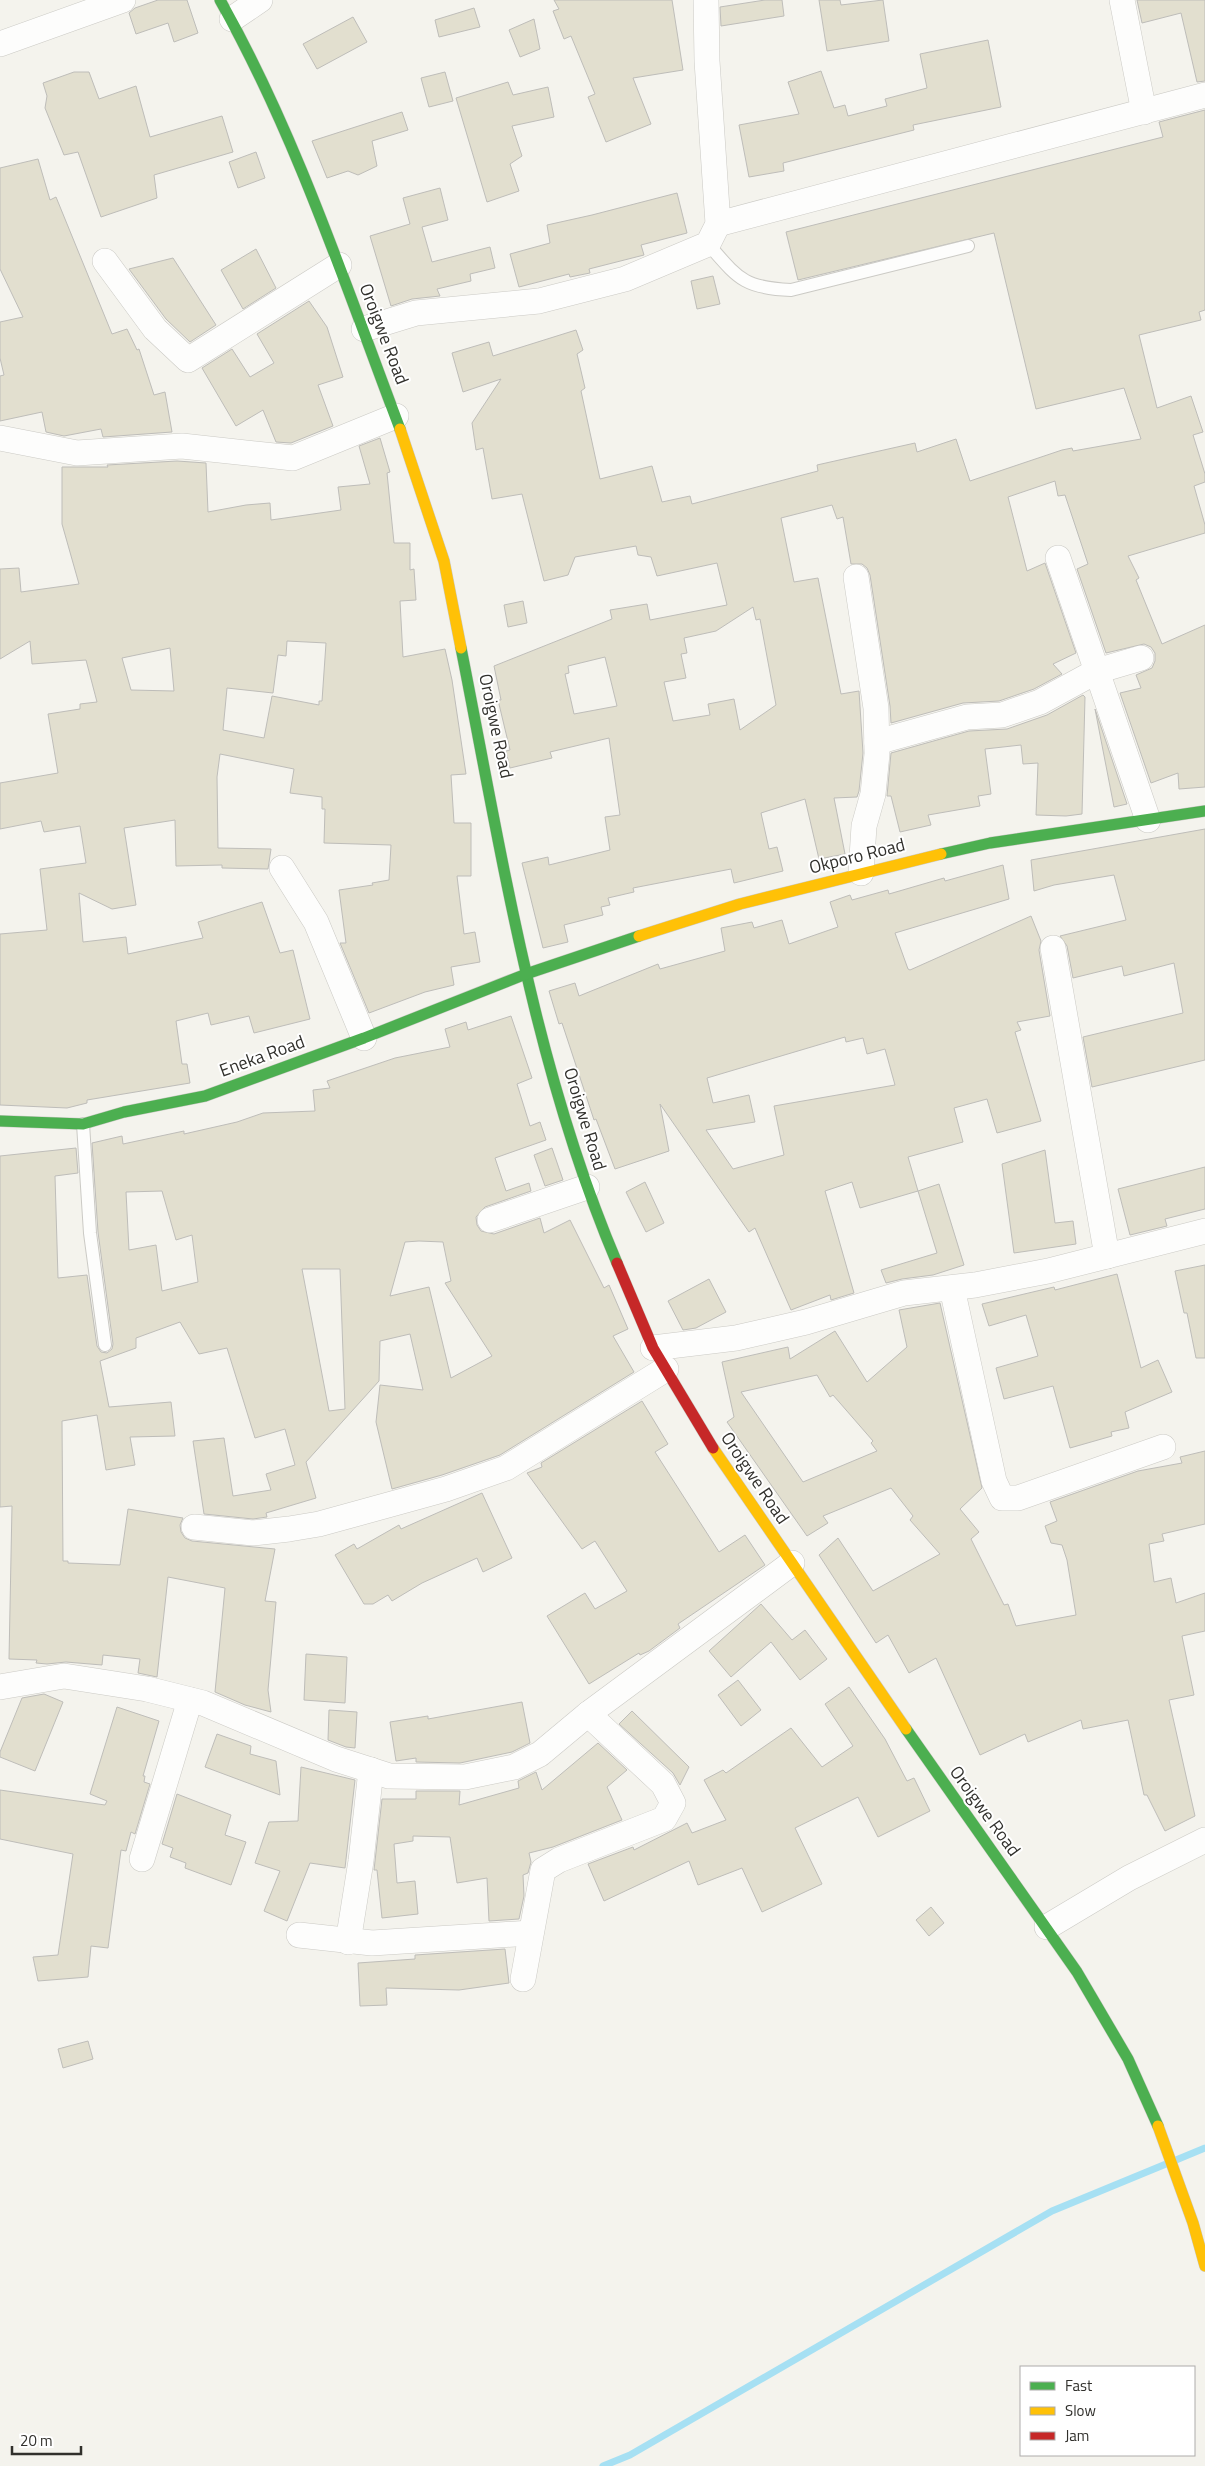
<svg xmlns="http://www.w3.org/2000/svg" width="1205" height="2466" font-family="'Titillium Web',sans-serif">
	<style>
		.lines { fill: none; stroke-linecap: round; stroke-linejoin: round }
		.stream { stroke: #a6e0f3; stroke-width: 7 }
		.building { fill: #e2dfcf; stroke: #bebdb9; fill-rule: evenodd }
		.lane-casing { stroke: #cbcac5; stroke-width: 14 }
		.street-casing { stroke: #cbcac5; stroke-width: 26 }
		.fast-casing { stroke: #cbcac5; stroke-width: 12 }
		.slow-casing { stroke: #cbcac5; stroke-width: 12 }
		.jam-casing { stroke: #cbcac5; stroke-width: 12 }
		.lane { stroke: #fdfdfc; stroke-width: 12 }
		.street { stroke: #fdfdfc; stroke-width: 25 }
		.fast { stroke: #4caf50; stroke-width: 11 }
		.slow { stroke: #ffc107; stroke-width: 11 }
		.jam { stroke: #c62828; stroke-width: 11 }
		.labels { text-anchor: middle; stroke-width: 4; stroke-linejoin: round; paint-order: stroke }
		.street-label { font-size: 18px; fill: #31302c; stroke: #fff }
	</style>
	<rect width="100%" height="100%" fill="#f4f3ed"/>
	<g class="lines">
		<g class="stream">
			<path d="M 1176,2160 L 1205,2148"/>
			<path d="M 603,2466 L 630,2455 L 1052,2211 L 1166,2164"/>
		</g>
	</g>
	<g class="building">
		<path d="M 158,0 L 187,0 L 198,33 L 174,42 L 168,23 L 136,34 L 129,13 L 135,8 Z"/>
		<path d="M 554,0 L 672,0 L 683,70 L 633,78 L 651,124 L 606,142 L 588,97 L 595,94 L 571,36 L 564,39 L 553,11 L 559,9 Z"/>
		<path d="M 765,0 L 782,0 L 784,16 L 721,26 L 720,7 Z"/>
		<path d="M 819,0 L 840,0 L 841,5 L 883,0 L 889,41 L 827,51 Z"/>
		<path d="M 1137,0 L 1205,0 L 1205,81 L 1197,82 L 1181,13 L 1142,23 Z"/>
		<path d="M 474,8 L 480,27 L 439,37 L 435,20 Z"/>
		<path d="M 353,17 L 367,42 L 317,69 L 303,44 Z"/>
		<path d="M 534,19 L 540,49 L 520,57 L 509,30 Z"/>
		<path d="M 988,40 L 1001,107 L 913,125 L 914,130 L 783,163 L 784,171 L 749,177 L 739,125 L 799,114 L 788,82 L 821,71 L 834,108 L 845,105 L 848,116 L 887,106 L 885,99 L 927,88 L 920,54 Z"/>
		<path d="M 74,72 L 89,72 L 99,99 L 136,86 L 150,137 L 222,116 L 233,152 L 154,175 L 157,198 L 101,217 L 78,152 L 64,155 L 45,108 L 47,96 L 43,83 Z"/>
		<path d="M 445,72 L 453,101 L 429,107 L 421,78 Z"/>
		<path d="M 508,82 L 513,95 L 548,87 L 554,117 L 512,126 L 522,156 L 510,164 L 519,191 L 487,202 L 456,98 Z"/>
		<path d="M 1205,110 L 1205,310 L 1199,312 L 1201,320 L 1139,335 L 1157,408 L 1191,396 L 1203,432 L 1193,435 L 1205,474 L 1205,482 L 1194,486 L 1205,525 L 1205,533 L 1128,556 L 1139,578 L 1136,580 L 1162,644 L 1205,625 L 1205,787 L 1179,789 L 1178,773 L 1151,783 L 1120,693 L 1141,688 L 1136,675 L 1152,668 L 1155,661 L 1155,653 L 1151,647 L 1144,644 L 1106,653 L 1077,569 L 1088,564 L 1065,495 L 1058,496 L 1055,481 L 1008,497 L 1027,571 L 1045,563 L 1076,653 L 1053,664 L 1062,674 L 1034,689 L 999,701 L 963,703 L 891,723 L 890,706 L 870,575 L 867,568 L 862,564 L 851,564 L 843,517 L 837,519 L 832,505 L 781,518 L 794,582 L 818,578 L 841,694 L 859,691 L 863,753 L 859,791 L 857,797 L 834,798 L 845,854 L 819,859 L 805,799 L 761,813 L 769,849 L 777,847 L 783,871 L 734,883 L 731,869 L 633,888 L 634,892 L 608,898 L 610,905 L 601,907 L 603,915 L 564,925 L 568,942 L 543,948 L 522,863 L 548,857 L 549,865 L 610,850 L 605,817 L 620,815 L 609,738 L 550,752 L 552,758 L 510,768 L 506,751 L 510,750 L 498,700 L 501,700 L 494,666 L 612,619 L 610,610 L 647,604 L 650,620 L 727,605 L 717,563 L 657,576 L 651,557 L 638,555 L 636,546 L 575,557 L 568,575 L 544,581 L 522,494 L 492,499 L 483,448 L 476,450 L 472,423 L 501,379 L 463,392 L 452,353 L 489,342 L 493,356 L 576,330 L 583,350 L 577,354 L 585,388 L 581,391 L 600,479 L 652,466 L 662,502 L 690,496 L 692,504 L 818,471 L 817,465 L 915,443 L 917,452 L 956,439 L 970,481 L 1062,450 L 1072,448 L 1073,451 L 1141,439 L 1124,388 L 1036,409 L 994,233 L 798,280 L 786,232 L 1163,137 L 1159,122 ZM 753,607 L 756,620 L 760,619 L 776,705 L 740,730 L 734,699 L 708,704 L 710,715 L 673,721 L 664,682 L 686,678 L 681,654 L 687,653 L 684,638 L 716,631 ZM 605,657 L 617,706 L 574,714 L 565,674 L 569,673 L 568,666 Z"/>
		<path d="M 402,112 L 408,130 L 372,141 L 377,166 L 358,175 L 348,171 L 327,178 L 312,141 Z"/>
		<path d="M 256,152 L 265,178 L 238,188 L 229,162 Z"/>
		<path d="M 38,159 L 50,200 L 56,197 L 112,334 L 127,329 L 137,350 L 139,349 L 154,395 L 165,392 L 172,432 L 103,437 L 101,429 L 64,436 L 46,432 L 42,412 L 0,421 L 0,376 L 4,375 L 0,358 L 0,322 L 23,317 L 0,269 L 0,168 Z"/>
		<path d="M 440,188 L 448,220 L 422,227 L 432,262 L 490,247 L 495,268 L 470,274 L 471,281 L 437,289 L 440,296 L 412,299 L 391,306 L 370,236 L 410,224 L 403,198 Z"/>
		<path d="M 677,193 L 687,233 L 641,245 L 644,255 L 589,269 L 590,273 L 570,277 L 569,274 L 519,287 L 510,254 L 550,243 L 547,225 L 592,215 Z"/>
		<path d="M 256,249 L 276,288 L 243,309 L 221,270 Z"/>
		<path d="M 173,258 L 216,325 L 190,342 L 166,319 L 129,269 Z"/>
		<path d="M 713,276 L 720,304 L 697,309 L 691,281 Z"/>
		<path d="M 309,301 L 327,327 L 343,377 L 318,385 L 333,426 L 291,443 L 276,442 L 263,410 L 236,426 L 202,368 L 232,349 L 250,377 L 274,363 L 257,334 Z"/>
		<path d="M 380,438 L 390,472 L 387,473 L 394,543 L 410,543 L 410,570 L 414,569 L 416,600 L 400,601 L 403,657 L 445,649 L 452,680 L 466,774 L 451,775 L 454,823 L 471,823 L 471,876 L 457,876 L 464,934 L 475,932 L 480,962 L 451,967 L 454,985 L 425,992 L 369,1013 L 340,943 L 346,943 L 339,890 L 373,885 L 372,883 L 389,880 L 391,845 L 324,843 L 325,809 L 322,809 L 322,797 L 290,793 L 294,769 L 220,754 L 217,777 L 218,848 L 271,849 L 268,869 L 222,868 L 222,865 L 176,866 L 175,820 L 124,828 L 136,905 L 112,909 L 79,893 L 83,942 L 126,937 L 128,954 L 203,938 L 198,922 L 262,902 L 280,953 L 293,950 L 310,1019 L 254,1033 L 249,1016 L 211,1025 L 208,1013 L 176,1021 L 182,1064 L 187,1064 L 190,1083 L 87,1100 L 87,1103 L 67,1108 L 0,1105 L 0,934 L 47,930 L 40,869 L 86,863 L 80,826 L 44,832 L 41,821 L 0,829 L 0,783 L 58,773 L 48,714 L 80,709 L 80,704 L 97,702 L 86,660 L 32,664 L 30,641 L 0,659 L 0,569 L 19,568 L 21,592 L 79,584 L 62,524 L 62,467 L 108,467 L 107,465 L 177,461 L 206,463 L 208,512 L 246,505 L 270,503 L 271,520 L 341,510 L 338,487 L 370,484 L 359,446 ZM 287,641 L 326,643 L 322,701 L 319,701 L 319,705 L 272,696 L 264,738 L 223,730 L 227,688 L 273,693 L 278,655 L 286,656 ZM 170,648 L 174,691 L 131,690 L 122,658 Z"/>
		<path d="M 523,601 L 527,623 L 508,627 L 504,605 Z"/>
		<path d="M 1083,695 L 1085,697 L 1082,814 L 1066,816 L 1036,815 L 1038,763 L 1023,764 L 1021,745 L 985,749 L 991,794 L 978,796 L 980,806 L 928,815 L 931,825 L 900,832 L 891,796 L 887,796 L 891,753 L 969,731 L 1007,729 L 1047,715 Z"/>
		<path d="M 1095,709 L 1127,804 L 1114,807 Z"/>
		<path d="M 1205,829 L 1205,1060 L 1092,1087 L 1083,1037 L 1183,1013 L 1174,963 L 1124,976 L 1122,966 L 1073,978 L 1067,946 L 1060,936 L 1126,920 L 1114,875 L 1054,885 L 1034,891 L 1031,860 Z"/>
		<path d="M 1003,865 L 1009,899 L 895,933 L 908,969 L 910,970 L 1031,916 L 1041,941 L 1039,950 L 1050,1016 L 1017,1022 L 1021,1030 L 1015,1032 L 1041,1121 L 997,1133 L 987,1099 L 954,1108 L 963,1142 L 908,1157 L 918,1191 L 860,1208 L 852,1182 L 825,1191 L 854,1293 L 831,1300 L 830,1295 L 791,1310 L 755,1228 L 749,1232 L 660,1104 L 669,1151 L 615,1169 L 596,1119 L 594,1120 L 562,1023 L 559,1024 L 549,991 L 575,983 L 579,996 L 658,964 L 660,969 L 725,951 L 721,928 L 752,922 L 754,928 L 782,920 L 789,944 L 838,927 L 830,902 L 850,895 L 852,900 L 888,890 L 889,894 L 944,878 L 945,881 ZM 845,1037 L 846,1042 L 863,1038 L 867,1054 L 885,1049 L 895,1085 L 774,1106 L 784,1155 L 733,1169 L 706,1130 L 755,1122 L 749,1095 L 713,1103 L 707,1078 Z"/>
		<path d="M 511,1016 L 532,1078 L 517,1084 L 530,1126 L 540,1122 L 546,1140 L 495,1158 L 506,1191 L 529,1183 L 531,1191 L 485,1207 L 476,1217 L 477,1225 L 481,1231 L 494,1234 L 540,1218 L 544,1233 L 570,1220 L 604,1288 L 609,1285 L 628,1329 L 613,1336 L 634,1372 L 500,1455 L 442,1475 L 392,1489 L 376,1422 L 380,1385 L 423,1390 L 410,1334 L 380,1341 L 379,1381 L 306,1462 L 316,1498 L 266,1513 L 267,1517 L 253,1519 L 204,1514 L 193,1441 L 224,1438 L 233,1496 L 271,1490 L 266,1474 L 295,1465 L 285,1429 L 255,1438 L 227,1348 L 199,1354 L 180,1322 L 136,1338 L 136,1348 L 100,1361 L 109,1407 L 171,1402 L 175,1436 L 130,1437 L 135,1465 L 106,1470 L 97,1415 L 62,1421 L 63,1561 L 68,1561 L 68,1563 L 120,1565 L 128,1509 L 183,1518 L 180,1525 L 181,1532 L 185,1538 L 192,1541 L 275,1549 L 265,1601 L 276,1602 L 268,1690 L 271,1712 L 245,1705 L 215,1692 L 225,1588 L 168,1577 L 157,1677 L 138,1673 L 140,1659 L 103,1655 L 102,1665 L 66,1662 L 47,1664 L 36,1663 L 37,1660 L 9,1659 L 12,1506 L 0,1507 L 0,1156 L 76,1148 L 78,1173 L 55,1176 L 58,1278 L 87,1275 L 97,1346 L 101,1352 L 107,1353 L 112,1349 L 113,1344 L 98,1232 L 92,1143 L 122,1136 L 123,1144 L 184,1131 L 184,1134 L 237,1122 L 263,1113 L 315,1111 L 313,1090 L 330,1088 L 327,1081 L 395,1058 L 450,1047 L 445,1029 L 466,1022 L 468,1030 ZM 162,1191 L 176,1240 L 192,1235 L 198,1282 L 162,1291 L 156,1245 L 129,1250 L 126,1192 ZM 419,1241 L 443,1242 L 451,1281 L 445,1283 L 492,1356 L 451,1378 L 429,1287 L 390,1296 L 405,1242 ZM 302,1269 L 340,1269 L 345,1409 L 329,1411 Z"/>
		<path d="M 552,1148 L 563,1180 L 545,1186 L 534,1155 Z"/>
		<path d="M 1045,1150 L 1055,1223 L 1073,1221 L 1076,1244 L 1014,1253 L 1002,1164 Z"/>
		<path d="M 1205,1167 L 1205,1209 L 1165,1219 L 1167,1226 L 1130,1235 L 1118,1189 Z"/>
		<path d="M 645,1182 L 664,1223 L 646,1232 L 626,1192 Z"/>
		<path d="M 939,1184 L 964,1265 L 933,1275 L 902,1279 L 886,1283 L 881,1270 L 937,1253 L 918,1191 Z"/>
		<path d="M 1205,1265 L 1205,1358 L 1196,1358 L 1187,1313 L 1184,1313 L 1175,1271 Z"/>
		<path d="M 1117,1274 L 1141,1368 L 1158,1360 L 1172,1392 L 1125,1412 L 1129,1428 L 1111,1432 L 1112,1436 L 1070,1448 L 1053,1386 L 1004,1399 L 996,1368 L 1038,1356 L 1026,1315 L 989,1326 L 982,1304 L 1054,1287 L 1055,1290 Z"/>
		<path d="M 709,1279 L 726,1312 L 696,1328 L 683,1330 L 668,1301 Z"/>
		<path d="M 940,1303 L 982,1488 L 960,1509 L 979,1532 L 971,1539 L 1004,1605 L 1008,1604 L 1016,1626 L 1076,1615 L 1067,1560 L 1062,1545 L 1051,1543 L 1045,1526 L 1057,1521 L 1050,1502 L 1138,1471 L 1182,1463 L 1180,1457 L 1205,1451 L 1205,1524 L 1162,1534 L 1164,1541 L 1149,1544 L 1154,1582 L 1171,1578 L 1176,1603 L 1205,1593 L 1205,1631 L 1182,1636 L 1194,1695 L 1169,1700 L 1195,1816 L 1165,1831 L 1147,1795 L 1144,1795 L 1128,1720 L 1083,1729 L 1081,1720 L 1028,1742 L 1025,1734 L 980,1755 L 936,1658 L 909,1673 L 888,1635 L 876,1643 L 819,1555 L 838,1538 L 873,1591 L 940,1554 L 910,1520 L 913,1516 L 891,1488 L 823,1516 L 828,1523 L 807,1536 L 727,1422 L 734,1417 L 722,1362 L 788,1347 L 790,1359 L 835,1331 L 867,1382 L 907,1347 L 899,1310 ZM 817,1375 L 830,1397 L 833,1395 L 873,1441 L 871,1443 L 877,1451 L 803,1482 L 741,1392 Z"/>
		<path d="M 642,1401 L 668,1444 L 655,1452 L 719,1552 L 745,1535 L 765,1565 L 678,1624 L 680,1628 L 649,1651 L 640,1655 L 639,1653 L 589,1684 L 547,1616 L 585,1593 L 595,1609 L 627,1591 L 595,1541 L 582,1549 L 527,1473 L 542,1467 L 541,1463 Z"/>
		<path d="M 482,1493 L 512,1558 L 483,1572 L 477,1558 L 422,1583 L 392,1601 L 388,1595 L 373,1604 L 364,1604 L 335,1555 L 354,1544 L 357,1549 L 399,1525 L 401,1529 Z"/>
		<path d="M 761,1604 L 792,1640 L 805,1630 L 827,1659 L 800,1680 L 771,1642 L 731,1677 L 709,1651 Z"/>
		<path d="M 306,1654 L 347,1657 L 345,1703 L 304,1700 Z"/>
		<path d="M 738,1680 L 761,1710 L 741,1726 L 718,1695 Z"/>
		<path d="M 849,1687 L 885,1739 L 907,1781 L 914,1778 L 930,1811 L 878,1837 L 858,1797 L 795,1828 L 822,1884 L 762,1912 L 742,1868 L 698,1885 L 689,1861 L 604,1901 L 588,1864 L 633,1847 L 634,1850 L 687,1823 L 692,1833 L 726,1820 L 704,1780 L 723,1770 L 726,1773 L 791,1728 L 822,1767 L 853,1746 L 825,1704 Z"/>
		<path d="M 44,1694 L 63,1702 L 35,1771 L 0,1757 L 0,1752 L 22,1698 Z"/>
		<path d="M 522,1702 L 530,1743 L 512,1752 L 460,1763 L 416,1762 L 416,1758 L 396,1761 L 390,1722 L 428,1716 L 428,1719 Z"/>
		<path d="M 117,1707 L 159,1721 L 143,1776 L 145,1776 L 144,1782 L 150,1784 L 135,1834 L 131,1832 L 126,1851 L 121,1850 L 108,1948 L 91,1946 L 88,1977 L 38,1981 L 33,1957 L 58,1955 L 73,1854 L 0,1839 L 0,1790 L 105,1805 L 107,1801 L 90,1794 Z"/>
		<path d="M 329,1710 L 357,1712 L 355,1748 L 346,1747 L 328,1740 Z"/>
		<path d="M 632,1711 L 689,1767 L 680,1785 L 673,1773 L 619,1724 Z"/>
		<path d="M 217,1734 L 251,1746 L 250,1754 L 276,1761 L 280,1795 L 205,1767 Z"/>
		<path d="M 598,1743 L 627,1770 L 607,1787 L 622,1820 L 553,1847 L 529,1853 L 531,1862 L 528,1873 L 523,1875 L 524,1896 L 519,1919 L 489,1921 L 487,1878 L 457,1883 L 450,1837 L 413,1836 L 413,1841 L 394,1844 L 397,1883 L 415,1881 L 418,1914 L 382,1918 L 377,1870 L 374,1870 L 382,1799 L 416,1799 L 416,1791 L 460,1791 L 459,1805 L 519,1788 L 518,1781 L 536,1772 L 542,1790 Z"/>
		<path d="M 301,1767 L 355,1780 L 345,1868 L 310,1863 L 287,1921 L 264,1911 L 280,1871 L 255,1863 L 269,1822 L 298,1821 Z"/>
		<path d="M 177,1794 L 231,1815 L 225,1835 L 246,1842 L 231,1885 L 185,1868 L 186,1863 L 170,1857 L 173,1848 L 162,1844 Z"/>
		<path d="M 931,1907 L 944,1923 L 929,1936 L 916,1920 Z"/>
		<path d="M 505,1949 L 509,1983 L 459,1990 L 386,1988 L 387,2005 L 360,2006 L 358,1963 L 415,1959 L 415,1955 Z"/>
		<path d="M 88,2041 L 93,2059 L 63,2068 L 58,2049 Z"/>
	</g>
	<g class="lines">
		<defs>
			<g id="lane">
				<path d="M 708,244 C 738,278 743,288 791,290 L 968,246"/>
				<path d="M 83,1124 L 90,1233 L 105,1345"/>
			</g>
			<g id="street">
				<path d="M 1122,0 L 1144,112"/>
				<path d="M 232,19 L 260,0"/>
				<path d="M 0,44 L 123,0"/>
				<path d="M 718,224 L 1205,95"/>
				<path d="M 105,261 L 155,329 L 188,360 L 339,265"/>
				<path d="M 364,329 L 416,313 L 539,301 L 625,279 L 708,244 L 718,224 L 707,61 L 706,0"/>
				<path d="M 0,438 L 77,453 L 182,446 L 293,458 L 396,416"/>
				<path d="M 1058,558 L 1148,820"/>
				<path d="M 856,577 L 876,708 L 877,754 L 873,794 L 864,826 L 861,873"/>
				<path d="M 877,742 L 967,717 L 1002,715 L 1040,702 L 1097,671 L 1141,658"/>
				<path d="M 282,868 L 316,922 L 364,1038"/>
				<path d="M 1053,948 L 1107,1256"/>
				<path d="M 490,1220 L 587,1187"/>
				<path d="M 952,1288 L 994,1481 L 1002,1498 L 1018,1498 L 1163,1447"/>
				<path d="M 653,1348 L 736,1338 L 806,1322 L 904,1293 L 975,1285 L 1048,1271 L 1205,1231"/>
				<path d="M 194,1527 L 253,1533 L 289,1529 L 319,1524 L 446,1489 L 506,1468 L 666,1369"/>
				<path d="M 0,1687 L 64,1676 L 147,1689 L 203,1703 L 336,1759 L 389,1776 L 465,1777 L 514,1767 L 540,1754 L 588,1714 L 792,1563"/>
				<path d="M 142,1859 L 190,1700"/>
				<path d="M 1047,1927 L 1129,1878 L 1205,1840"/>
				<path d="M 299,1935 L 372,1943 L 531,1933"/>
				<path d="M 348,1942 L 361,1861 L 371,1770"/>
				<path d="M 523,1979 L 543,1870 L 559,1860 L 664,1819 L 673,1803 L 663,1784 L 588,1714"/>
			</g>
			<g id="fast">
				<path d="M 220,0 C 296,135 345,284 400,429"/>
				<path d="M 461,648 C 502,855 534,1068 617,1263"/>
				<path d="M 941,854 L 990,843 L 1205,811"/>
				<path d="M 0,1121 L 83,1124 L 124,1112 L 205,1096 L 364,1038 L 526,974 L 639,936"/>
				<path d="M 906,1729 L 1077,1972 L 1128,2059 L 1158,2126"/>
			</g>
			<g id="slow">
				<path d="M 400,429 L 444,561 L 461,648"/>
				<path d="M 639,936 L 740,904 L 941,854"/>
				<path d="M 713,1448 L 906,1729"/>
				<path d="M 1158,2126 L 1193,2223 L 1205,2266"/>
			</g>
			<path id="jam" d="M 617,1263 L 653,1348 L 713,1448"/>
		</defs>
		<use href="#lane" class="lane-casing"/>
		<use href="#street" class="street-casing"/>
		<use href="#fast" class="fast-casing"/>
		<use href="#slow" class="slow-casing"/>
		<use href="#jam" class="jam-casing"/>
		<use href="#lane" class="lane"/>
		<use href="#street" class="street"/>
		<use href="#fast" class="fast"/>
		<use href="#slow" class="slow"/>
		<use href="#jam" class="jam"/>
	</g>
	<g class="labels">
		<g class="street-label">
			<text transform="translate(384 334) rotate(69)" y="6">Oroigwe Road</text>
			<text transform="translate(496 726) rotate(78)" y="6">Oroigwe Road</text>
			<text transform="translate(857 856) rotate(-14)" y="6">Okporo Road</text>
			<text transform="translate(262 1056) rotate(-20)" y="6">Eneka Road</text>
			<text transform="translate(585 1119) rotate(73)" y="6">Oroigwe Road</text>
			<text transform="translate(755 1478) rotate(56)" y="6">Oroigwe Road</text>
			<text transform="translate(985 1811) rotate(54)" y="6">Oroigwe Road</text>
		</g>
	</g>
	<rect x="1020" y="2366" width="175" height="90" fill="#ffffff" stroke="#adacab"/>
	<rect x="1030" y="2382" width="25" height="8" fill="#4caf50" stroke="#adacab"/>
	<text x="1065" y="2391" font-size="15" fill="#31302c">Fast</text>
	<rect x="1030" y="2407" width="25" height="8" fill="#ffc107" stroke="#adacab"/>
	<text x="1065" y="2416" font-size="15" fill="#31302c">Slow</text>
	<rect x="1030" y="2432" width="25" height="8" fill="#c62828" stroke="#adacab"/>
	<text x="1065" y="2441" font-size="15" fill="#31302c">Jam</text>
	<path d="M12 2446v8h69v-8" fill="none" stroke="#31302c" stroke-width="2.5"/>
	<text x="20" y="2446" font-size="15" fill="#31302c" stroke="#ffffff" stroke-width="4" paint-order="stroke">20 m</text>
</svg>
